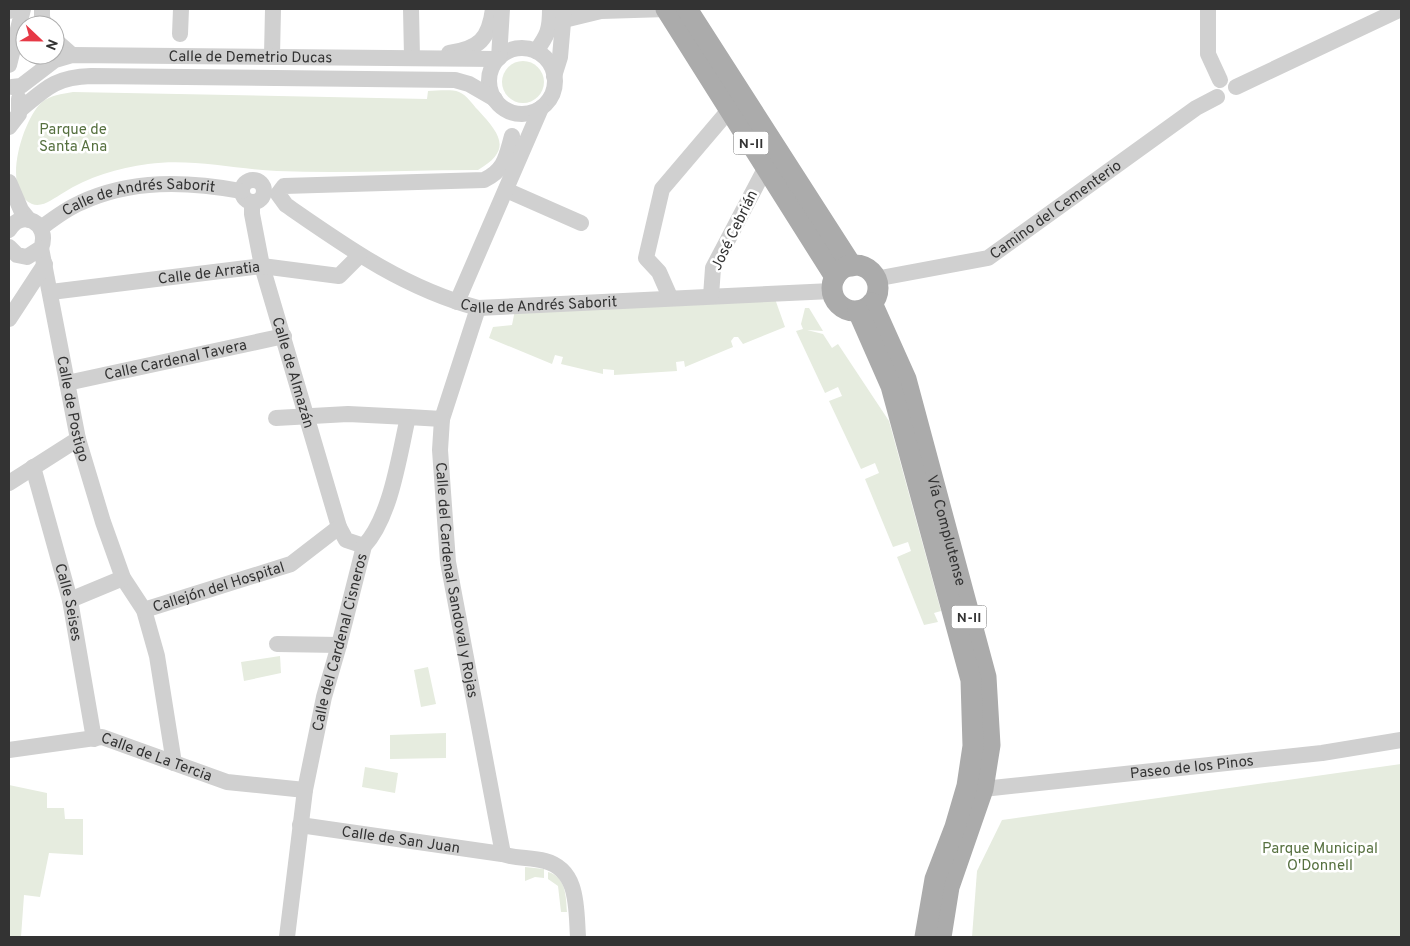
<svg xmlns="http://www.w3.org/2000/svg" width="1410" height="946" font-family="Overpass,sans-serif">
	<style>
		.green { fill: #e6ecdf }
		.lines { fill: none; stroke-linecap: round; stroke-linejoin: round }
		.minor { stroke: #d0d0d0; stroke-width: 16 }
		.major { stroke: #ababab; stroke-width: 21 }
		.labels { text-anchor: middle; stroke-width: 5; stroke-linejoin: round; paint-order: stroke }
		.shield { fill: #fff; stroke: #707070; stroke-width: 1 }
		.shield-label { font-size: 14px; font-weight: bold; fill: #333 }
		.street-label { font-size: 15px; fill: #333; stroke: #fff }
		.park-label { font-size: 15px; fill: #56703f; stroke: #fff }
	</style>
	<rect width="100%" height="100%" fill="#fff"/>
	<g class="green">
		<circle cx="523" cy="82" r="21"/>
		<path d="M 428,91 C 437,91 451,89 459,92 C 467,95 472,104 478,110 C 500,134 513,150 478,170 C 411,170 344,174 277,171 C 234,169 191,158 148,164 C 118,168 88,177 63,193 C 54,198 43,208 32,204 C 0,191 23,120 41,103 C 50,95 62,94 73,92 L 427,99 Z"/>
		<path d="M 774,296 L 785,327 L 743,344 L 738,337 L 734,337 L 731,341 L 733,347 L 685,367 L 684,361 L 676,362 L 677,371 L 614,375 L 614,370 L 603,369 L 603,374 L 561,364 L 563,357 L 555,355 L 552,364 L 489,338 L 493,327 L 512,325 L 515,310 Z"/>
		<path d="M 805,308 L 809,308 L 823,331 L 807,330 L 823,334 L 832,348 L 838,344 L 889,421 L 941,611 L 934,613 L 938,622 L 924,625 L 897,557 L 911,551 L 908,542 L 893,547 L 865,479 L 879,473 L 875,463 L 861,469 L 829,401 L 842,396 L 838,387 L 825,393 L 796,331 L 803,329 L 801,324 Z"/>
		<path d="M 280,656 L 281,673 L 244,681 L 241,662 Z"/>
		<path d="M 428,667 L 436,704 L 421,707 L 414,670 Z"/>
		<path d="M 446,733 L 446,758 L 390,759 L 390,735 Z"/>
		<path d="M 1401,764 L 1401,937 L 972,937 L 977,871 L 1002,820 Z"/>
		<path d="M 365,767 L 398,773 L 395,793 L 362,787 Z"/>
		<path d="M 9,785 L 47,793 L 47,808 L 64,808 L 65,819 L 83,819 L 83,855 L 49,853 L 40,897 L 24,895 L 21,937 L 9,937 Z"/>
		<path d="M 525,867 L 544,869 L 544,878 L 535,877 L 525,881 Z"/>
		<path d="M 548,872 C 566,877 566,896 567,912 L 561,912 L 558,886 L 548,879 Z"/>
	</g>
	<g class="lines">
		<g class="minor">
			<path d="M 42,9 L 42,18 L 45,25"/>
			<path d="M 411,9 L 412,57"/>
			<path d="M 1208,9 L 1208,54 L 1220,80"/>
			<path d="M 9,11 L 9,9"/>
			<path d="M 564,20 L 601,11 L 667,9"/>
			<path d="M 180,34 L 181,9"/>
			<path d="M 55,40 L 72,55"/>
			<circle cx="522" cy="81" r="33"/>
			<path d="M 536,51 C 548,35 550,29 550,9"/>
			<path d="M 449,53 C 479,49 489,39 493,9"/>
			<path d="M 272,55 L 273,9"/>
			<path d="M 499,58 L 502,9"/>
			<path d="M 9,65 L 23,9"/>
			<path d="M 554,76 L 560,57 L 564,11"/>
			<path id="s1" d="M 12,87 L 21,86 L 55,60 L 72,55 L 497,59"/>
			<path d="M 1236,87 L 1401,9"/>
			<path d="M 21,109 C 46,88 56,77 91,76 L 455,80 L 469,84 L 495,99"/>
			<path d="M 9,127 L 19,114 L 19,99"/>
			<path id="s2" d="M 512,136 C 506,157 505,170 484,180 L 284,186 L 278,194 L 286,205 C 348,248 404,288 478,308 L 832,291"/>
			<circle cx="253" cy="191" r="11"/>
			<path d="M 9,182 L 21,210 L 29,220"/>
			<path d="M 506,190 L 581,223"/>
			<path id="s3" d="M 252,203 L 252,214 L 262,266 L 339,527 L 346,540 L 364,546"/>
			<path id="s4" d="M 41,228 C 53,219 66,209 80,203 C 131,179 187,181 241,191"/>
			<path d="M 9,230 C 21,208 51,223 41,248 L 27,257 L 17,255 L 9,247"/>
			<path id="s5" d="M 41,248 L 78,439 L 103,522 L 123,578 L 144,610 L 157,656 L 174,763"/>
			<path id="s6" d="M 875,279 L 988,258 L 1196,108 L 1217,97"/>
			<path id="s7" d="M 51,292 L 262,266 L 339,276 L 359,256"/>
			<path d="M 711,296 L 713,268 L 766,167"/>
			<path d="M 670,297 L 659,272 L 646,258 L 662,189 L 730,109"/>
			<path d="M 457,302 L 541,108"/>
			<path id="s8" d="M 478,308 L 442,419 L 440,450 L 448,562 L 503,854"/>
			<path d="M 9,319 L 45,264"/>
			<path id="s9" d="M 67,383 L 284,336"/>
			<path d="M 276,418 L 348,414 L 408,417"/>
			<path id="s10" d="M 33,467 L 70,600 L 94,739"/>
			<path d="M 9,483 L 78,439"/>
			<path d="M 70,600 L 123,578"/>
			<path id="s11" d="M 144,610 L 291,564 L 339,527"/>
			<path d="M 277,644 L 339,645"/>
			<path id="s12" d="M 9,750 L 102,737 L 227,782 L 305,790"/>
			<path id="s13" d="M 983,789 L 1322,753 L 1401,740"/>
			<path id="s14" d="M 300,825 L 502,854 C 517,859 531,857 545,861 C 579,870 576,908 578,937"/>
			<path id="s15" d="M 287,937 L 305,790 L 324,697 L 339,645 L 364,546 C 391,517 399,456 408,417 L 442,419"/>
		</g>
		<g class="major">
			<path d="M 666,9 L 835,277"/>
			<path d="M 687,9 L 852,266"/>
			<circle cx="855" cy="288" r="23"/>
			<path id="s16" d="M 872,303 L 906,379 L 986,677 L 990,745 L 983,789 L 949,887 L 941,937"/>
			<path d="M 858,311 L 891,386 L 971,680 L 973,746 L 967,786 L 955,827 L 935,879 L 925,937"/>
		</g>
	</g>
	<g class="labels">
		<g class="shield">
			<rect x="733.5" y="131.5" width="35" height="23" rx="4"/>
			<rect x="951.5" y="605.5" width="35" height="23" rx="4"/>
		</g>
		<g class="shield-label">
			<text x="751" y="148">N-II</text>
			<text x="969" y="622">N-II</text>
		</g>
		<g class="street-label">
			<text dy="5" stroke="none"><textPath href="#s1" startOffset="248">Calle de Demetrio Ducas</textPath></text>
			<text dy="5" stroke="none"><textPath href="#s4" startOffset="106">Calle de Andrés Saborit</textPath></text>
			<text dy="5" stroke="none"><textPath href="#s6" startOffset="198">Camino del Cementerio</textPath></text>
			<text transform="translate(734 230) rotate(-64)" y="5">José Cebrián</text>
			<text dy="5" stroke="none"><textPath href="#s7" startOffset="159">Calle de Arratia</textPath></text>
			<text dy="5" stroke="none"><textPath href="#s2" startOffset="558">Calle de Andrés Saborit</textPath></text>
			<text dy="5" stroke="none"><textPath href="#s9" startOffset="111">Calle Cardenal Tavera</textPath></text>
			<text dy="5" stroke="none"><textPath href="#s3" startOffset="175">Calle de Almazán</textPath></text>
			<text dy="5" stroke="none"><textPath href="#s5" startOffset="164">Calle de Postigo</textPath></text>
			<text dy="5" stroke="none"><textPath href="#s16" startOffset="240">Vía Complutense</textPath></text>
			<text dy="5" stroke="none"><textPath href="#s8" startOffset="279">Calle del Cardenal Sandoval y Rojas</textPath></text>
			<text dy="5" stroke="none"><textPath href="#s11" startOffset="78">Callejón del Hospital</textPath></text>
			<text dy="5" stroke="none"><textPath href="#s10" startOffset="140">Calle Seises</textPath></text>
			<text dy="5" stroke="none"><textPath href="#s15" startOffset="300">Calle del Cardenal Cisneros</textPath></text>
			<text dy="5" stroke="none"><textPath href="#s12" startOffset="152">Calle de La Tercia</textPath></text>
			<text dy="5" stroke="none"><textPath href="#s13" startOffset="210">Paseo de los Pinos</textPath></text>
			<text dy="5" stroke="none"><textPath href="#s14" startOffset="102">Calle de San Juan</textPath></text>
		</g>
		<g class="park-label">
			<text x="73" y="134">Parque de<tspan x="73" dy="17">Santa Ana</tspan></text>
			<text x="1320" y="853">Parque Municipal<tspan x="1320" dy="17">O'Donnell</tspan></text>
		</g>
	</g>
	<rect width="1410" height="946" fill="none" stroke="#333333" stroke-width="20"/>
	<g transform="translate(40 40) rotate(112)"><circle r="24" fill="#ffffff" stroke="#adadad"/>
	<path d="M0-4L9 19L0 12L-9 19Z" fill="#e63946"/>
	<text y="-8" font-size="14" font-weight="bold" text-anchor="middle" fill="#333333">N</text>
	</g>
</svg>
